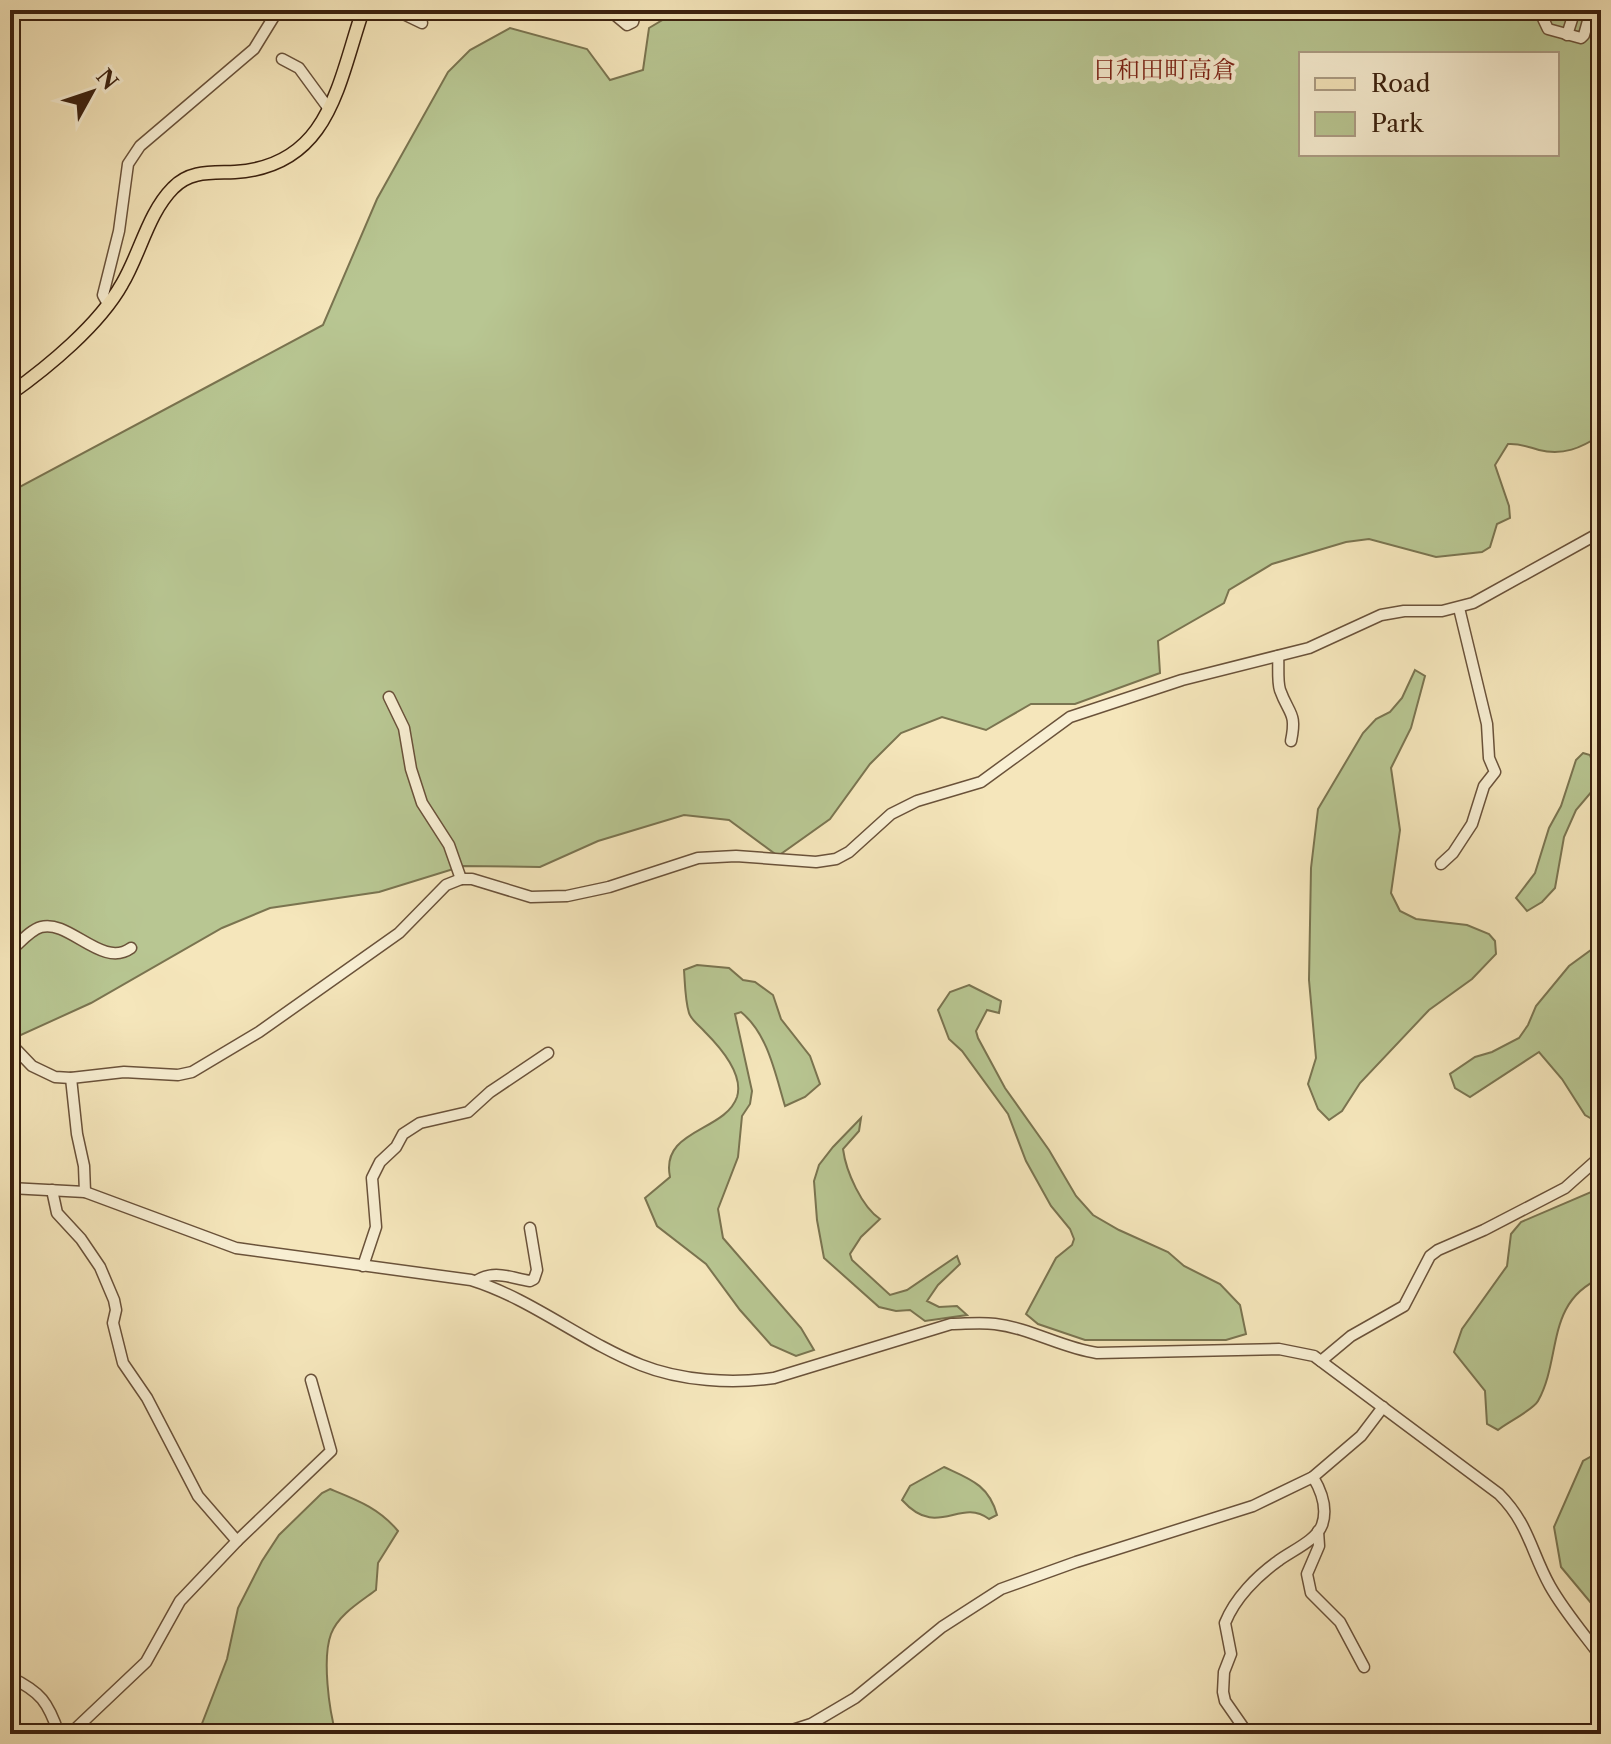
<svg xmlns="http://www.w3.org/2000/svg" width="1611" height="1744" font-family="'Libre Caslon Text','Noto Serif JP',serif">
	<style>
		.green { fill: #b8c692; stroke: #7a7450; stroke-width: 2; fill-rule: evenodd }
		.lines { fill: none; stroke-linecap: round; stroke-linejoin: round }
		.minor-casing { stroke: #6a523a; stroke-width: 13 }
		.major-casing { stroke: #3b210f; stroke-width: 15 }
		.minor { stroke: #f8efd3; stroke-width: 10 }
		.major { stroke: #f5e6bb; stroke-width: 12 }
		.labels { text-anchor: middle; stroke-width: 8; stroke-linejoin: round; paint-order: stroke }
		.quarter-label { font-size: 24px; fill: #7a1f14; stroke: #f8efd3 }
	</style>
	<rect width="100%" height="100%" fill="#f5e6bb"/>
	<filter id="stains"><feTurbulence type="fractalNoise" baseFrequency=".0025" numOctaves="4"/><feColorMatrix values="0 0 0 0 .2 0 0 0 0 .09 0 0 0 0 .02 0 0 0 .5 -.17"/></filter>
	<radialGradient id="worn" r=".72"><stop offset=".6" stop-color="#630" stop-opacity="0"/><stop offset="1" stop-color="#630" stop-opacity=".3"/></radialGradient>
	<g class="green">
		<path d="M 671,10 L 1601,10 L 1601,435 C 1581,448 1563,456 1539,450 C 1528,447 1520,443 1508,444 L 1495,465 L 1509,506 L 1510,518 L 1497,524 L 1490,547 L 1482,552 L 1436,557 L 1369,539 L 1346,542 L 1272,564 L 1229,590 L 1224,603 L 1158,641 L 1160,673 L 1075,704 L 1031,704 L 986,730 L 942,717 L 901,733 L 870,764 L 830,819 L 778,856 L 729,820 L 684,815 L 598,841 L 540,867 L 463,866 L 379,892 L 270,908 L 222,928 L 91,1003 L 10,1040 L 10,492 L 323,325 L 377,199 L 448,72 L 470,50 L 510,28 L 587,49 L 610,80 L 643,70 L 649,28 L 669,16 ZM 1301,54 L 1557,54 L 1557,154 L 1301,154 Z"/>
		<path d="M 1415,670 L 1425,676 L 1411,728 L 1391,768 L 1400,830 L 1391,893 L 1400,911 L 1416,919 L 1467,925 L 1489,934 L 1495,941 L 1496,954 L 1472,979 L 1429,1010 L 1360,1083 L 1342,1111 L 1329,1120 L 1318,1109 L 1308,1084 L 1316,1058 L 1309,980 L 1311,868 L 1318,809 L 1363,733 L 1376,719 L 1390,712 L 1402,698 Z"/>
		<path d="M 1583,753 L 1590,755 L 1596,773 L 1593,790 L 1576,810 L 1564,837 L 1555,888 L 1542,902 L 1527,911 L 1516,898 L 1535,873 L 1549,828 L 1561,806 L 1576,760 Z"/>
		<path d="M 1595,947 L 1601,947 L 1601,1124 L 1585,1115 L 1562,1079 L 1539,1052 L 1470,1097 L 1455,1088 L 1450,1074 L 1475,1057 L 1492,1052 L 1519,1038 L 1528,1025 L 1536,1006 L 1569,966 Z"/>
		<path d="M 697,965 L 729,968 L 743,980 L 755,982 L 773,995 L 781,1019 L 810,1056 L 820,1084 L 805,1097 L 785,1106 C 775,1073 768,1034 741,1012 L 735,1014 L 752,1091 L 750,1104 L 742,1116 L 738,1157 L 718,1209 L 723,1238 L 801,1328 L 814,1350 L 796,1356 L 771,1345 L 740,1310 L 706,1264 L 657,1226 L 645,1198 L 670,1177 C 660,1129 725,1132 737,1097 C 744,1074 719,1046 705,1032 C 700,1026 691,1020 689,1013 C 685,1000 685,983 684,970 Z"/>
		<path d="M 969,985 L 1001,1001 L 999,1013 L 987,1010 L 976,1031 L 978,1038 L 1005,1088 L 1049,1150 L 1076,1196 L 1093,1215 L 1119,1230 L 1168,1252 L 1184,1266 L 1220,1284 L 1240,1305 L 1246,1334 L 1226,1340 L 1085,1340 L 1038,1324 L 1026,1314 L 1056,1258 L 1072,1245 L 1074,1239 L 1070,1229 L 1051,1206 L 1026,1161 L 1008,1114 L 962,1051 L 949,1039 L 938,1010 L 950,992 Z"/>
		<path d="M 861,1118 L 859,1131 L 843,1149 C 846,1172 862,1207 880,1219 L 861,1237 L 850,1254 L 852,1260 L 890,1295 L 907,1290 L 957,1256 L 960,1264 L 938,1285 L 927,1301 L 939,1307 L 957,1306 L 967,1315 L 925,1321 L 910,1310 L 896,1311 L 879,1307 L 824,1258 L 817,1220 L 814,1181 L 819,1165 L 833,1147 Z"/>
		<path d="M 1598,1189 L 1601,1190 L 1601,1278 C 1545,1302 1562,1358 1538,1401 C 1533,1410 1508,1422 1498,1430 L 1487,1424 L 1485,1391 L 1454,1352 L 1462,1329 L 1507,1266 L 1511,1234 L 1521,1222 Z"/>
		<path d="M 1601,1451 L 1601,1615 L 1561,1567 L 1554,1527 L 1583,1461 Z"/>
		<path d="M 944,1467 C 970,1479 989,1485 997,1515 L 989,1519 C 959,1497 938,1540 902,1500 L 910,1486 Z"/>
		<path d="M 330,1489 C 357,1500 379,1508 398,1531 L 378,1563 L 376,1590 C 360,1602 338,1615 331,1634 C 322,1658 329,1710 336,1734 L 198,1734 L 227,1659 L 238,1608 L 262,1561 L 279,1535 L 322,1493 Z"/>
	</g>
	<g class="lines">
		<defs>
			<g id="minor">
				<path d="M 395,10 L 422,23"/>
				<path d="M 609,10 L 627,25 L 633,22 L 636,10"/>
				<path d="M 1539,10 L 1548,29 L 1581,38 L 1584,35 L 1591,10"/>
				<path d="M 1567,35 L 1575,10"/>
				<path d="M 282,59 L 299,68 L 329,109"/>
				<path d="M 108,304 L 103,295 L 119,231 L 128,164 L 140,146 L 254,49 L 278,10"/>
				<path d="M 1278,656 C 1279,667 1277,680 1280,690 C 1289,715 1297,712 1291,741"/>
				<path d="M 389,697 L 404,728 L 411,769 L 422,803 L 449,845 L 461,879"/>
				<path d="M 1441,864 L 1453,853 L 1472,824 L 1484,786 L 1495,772 L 1489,758 L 1487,724 L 1459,608"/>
				<path d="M 10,951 C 19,944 30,930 41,927 C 69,919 102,969 131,948"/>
				<path d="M 10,1043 L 32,1066 L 55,1077 L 71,1078 L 124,1072 L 178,1075 L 192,1072 L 259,1032 L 399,933 L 446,885 L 461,879 L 472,879 L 531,897 L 567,896 L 609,887 L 698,858 L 736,856 L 816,862 L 836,859 L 849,852 L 891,814 L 917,801 L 981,782 L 1070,717 L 1182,680 L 1309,648 L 1381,615 L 1404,611 L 1442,611 L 1473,603 L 1601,532"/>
				<path d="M 71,1078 L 77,1134 L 84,1166 L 85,1192"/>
				<path d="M 10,1188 L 85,1192 L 236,1248 L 471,1280 C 532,1299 581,1341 641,1365 C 681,1381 732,1384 774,1378 L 951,1324 C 965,1324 980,1322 995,1324 C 1030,1328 1062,1348 1097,1353 L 1279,1349 L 1314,1356 L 1499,1494 C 1529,1524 1531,1552 1550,1586 C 1564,1611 1584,1634 1601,1657"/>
				<path d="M 52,1190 L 57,1213 L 81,1239 L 100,1267 L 114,1300 L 116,1310 L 113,1323 L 123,1363 L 147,1398 L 198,1496 L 237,1541 L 180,1601 L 146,1662 L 70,1734"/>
				<path d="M 363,1266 L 376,1227 L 372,1178 L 380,1162 L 396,1147 L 403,1134 L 420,1123 L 468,1112 L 490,1092 L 548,1053"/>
				<path d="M 476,1281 C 495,1269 510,1278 530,1281 L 534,1279 L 537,1270 L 530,1228"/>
				<path d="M 1321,1361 L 1351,1336 L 1404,1306 L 1430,1256 L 1438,1250 L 1484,1230 L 1565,1188 L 1601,1156"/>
				<path d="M 1318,1531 L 1319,1546 L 1307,1574 L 1311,1593 L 1340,1622 L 1364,1667"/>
				<path d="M 237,1541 L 331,1451 L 311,1380"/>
				<path d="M 10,1677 C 41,1692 48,1702 59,1734"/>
				<path d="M 780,1734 L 811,1724 L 855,1698 L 942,1627 L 1001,1589 L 1076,1562 L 1253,1506 L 1313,1477 L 1361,1436 L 1383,1407"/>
				<path d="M 1248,1734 L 1225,1701 L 1223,1692 L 1224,1672 L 1231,1654 L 1225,1623 C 1235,1598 1257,1576 1278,1561 C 1291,1551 1316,1541 1322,1525 C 1328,1508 1322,1492 1313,1477"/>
			</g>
			<path id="major" d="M 10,394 C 48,367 99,325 122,284 C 140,254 148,213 173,188 C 190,170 212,173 235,172 C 330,166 338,83 363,10"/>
		</defs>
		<use href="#minor" class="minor-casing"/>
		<use href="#major" class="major-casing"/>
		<use href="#minor" class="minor"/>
		<use href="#major" class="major"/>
	</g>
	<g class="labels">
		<g class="quarter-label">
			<text x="1164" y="78">日和田町高倉</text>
		</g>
	</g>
	<rect width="1611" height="1744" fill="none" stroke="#f5e6bb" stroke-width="40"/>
	<rect x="12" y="12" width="1587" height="1720" fill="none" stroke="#3b210f" stroke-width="4"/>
	<rect x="20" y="20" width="1571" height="1704" fill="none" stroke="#3b210f" stroke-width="2"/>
	<rect x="1299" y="52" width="260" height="104" fill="#f8efd3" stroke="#ac9d85" stroke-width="2"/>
	<rect x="1315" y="78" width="40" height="12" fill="#f5e6bb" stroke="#ac9d85" stroke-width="2"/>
	<text x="1371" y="92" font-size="24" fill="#3b210f">Road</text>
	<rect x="1315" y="112" width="40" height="24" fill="#b8c692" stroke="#ac9d85" stroke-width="2"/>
	<text x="1371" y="132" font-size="24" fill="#3b210f">Park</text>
	<g transform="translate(92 92) rotate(50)" stroke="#f8efd3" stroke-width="6" paint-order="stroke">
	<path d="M0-6L14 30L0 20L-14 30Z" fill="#3b210f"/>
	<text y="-12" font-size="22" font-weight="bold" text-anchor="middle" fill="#3b210f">N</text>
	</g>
	<rect width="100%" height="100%" filter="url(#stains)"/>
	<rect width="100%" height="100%" fill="url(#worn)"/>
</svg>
